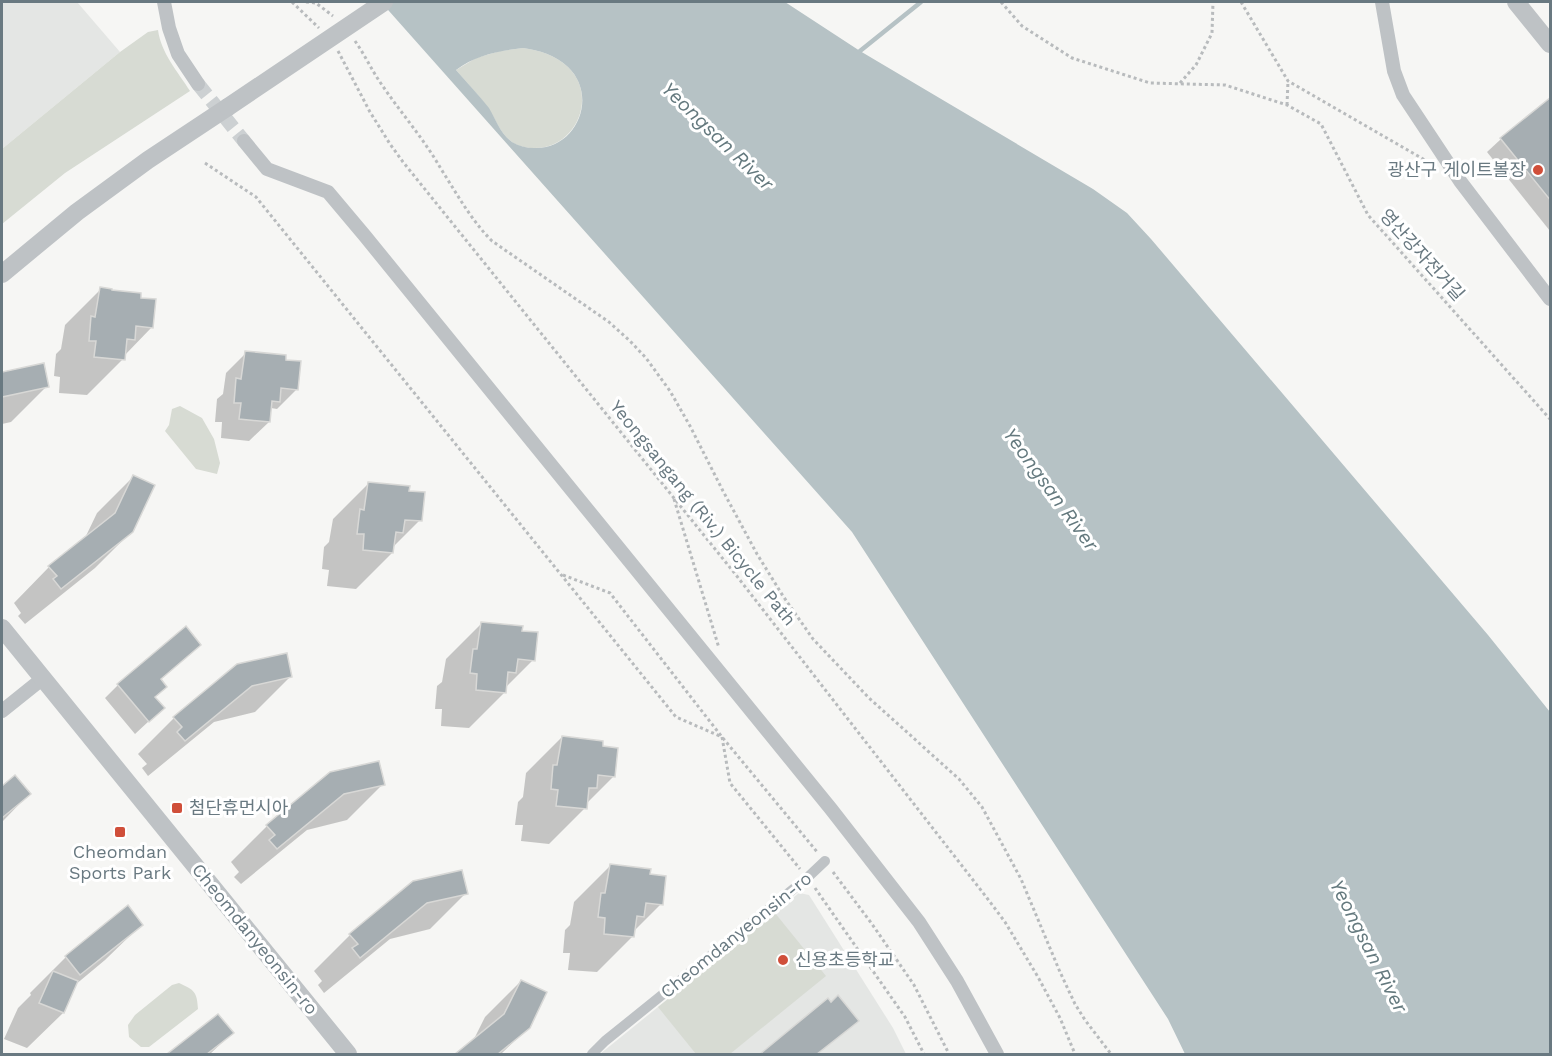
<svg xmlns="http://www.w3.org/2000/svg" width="1552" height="1056" font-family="'Work Sans','Noto Sans KR',sans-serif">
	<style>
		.built { fill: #e4e6e4 }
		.green { fill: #d7dbd3 }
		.water { fill: #b6c2c5; fill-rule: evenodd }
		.shadow { fill: #0003 }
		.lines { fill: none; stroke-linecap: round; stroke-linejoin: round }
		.stream { stroke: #b6c2c5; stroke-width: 4.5 }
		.building { fill: #a6aeb2; stroke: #d8d8d6; stroke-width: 1.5 }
		.minor-tunnel { stroke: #ccd0d2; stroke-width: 14; stroke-dasharray: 14 7; stroke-linecap: butt }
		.path { stroke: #b8bbbd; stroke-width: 3; stroke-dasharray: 3 3; stroke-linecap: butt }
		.pedestrian { stroke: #bec2c5; stroke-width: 10 }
		.minor { stroke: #bec2c5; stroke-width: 14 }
		.tertiary { stroke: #bec2c5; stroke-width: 18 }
		.tertiary-bridge { stroke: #bec2c5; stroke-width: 18 }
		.poi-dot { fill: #d04f3a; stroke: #fff; stroke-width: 2 }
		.labels { text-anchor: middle; stroke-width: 6; stroke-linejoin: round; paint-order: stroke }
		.poi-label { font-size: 18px; fill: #697981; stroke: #fff; text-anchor: start }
		.street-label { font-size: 18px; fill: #697981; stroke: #fff }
		.water-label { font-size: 20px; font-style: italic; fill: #64797e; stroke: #fff }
	</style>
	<rect width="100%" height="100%" fill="#f6f6f4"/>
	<g class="built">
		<path d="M 2,2 L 77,2 L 120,52 L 2,149 Z"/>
		<path d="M 799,893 L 809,895 L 893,1028 L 906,1054 L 600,1054 Z"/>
	</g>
	<g class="green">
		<path d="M 158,30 C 161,53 178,72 190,91 L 65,173 L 2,224 L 2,149 L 120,52 L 148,32 Z"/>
		<path d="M 523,48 C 539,50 555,55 568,67 C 599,97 575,150 533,148 C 526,148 518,146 512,142 C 500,133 496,120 488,108 C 479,95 466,82 456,70 L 476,58 L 500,51 Z"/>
		<path d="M 180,406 L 202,418 L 214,439 L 220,463 L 217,474 L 196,469 L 165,431 L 169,425 L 172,409 Z"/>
		<path d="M 775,913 L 826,976 L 730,1054 L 696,1054 L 658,1007 Z"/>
		<path d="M 179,983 C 194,990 197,991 198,1009 L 149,1047 L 141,1047 L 129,1037 L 128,1025 L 135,1015 L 172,985 Z"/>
	</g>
	<path class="water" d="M 381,2 L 785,2 L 860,51 L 1093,189 L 1127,213 L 1151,239 L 1488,635 L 1550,712 L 1550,1054 L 1185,1054 L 1168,1019 L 852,532 ZM 523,48 C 539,50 555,55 568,67 C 599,97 576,150 534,148 C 526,148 519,146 512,142 C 500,133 496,120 489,108 C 479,95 467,83 456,70 C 476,55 498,51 523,48 Z"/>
	<g class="shadow">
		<path d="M 1550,99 L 1550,231 L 1487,152 L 1501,139 Z"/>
		<path d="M 101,289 L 139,299 L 152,327 L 124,356 L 123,359 L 87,395 L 59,393 L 60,377 L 54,376 L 56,354 L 61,349 L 65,325 Z"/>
		<path d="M 246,353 L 284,361 L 297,389 L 277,409 L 271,408 L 270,410 L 269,422 L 249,441 L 221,438 L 222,422 L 215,422 L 217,399 L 223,394 L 226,373 Z"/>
		<path d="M 42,364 L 47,386 L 11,422 L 2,424 L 2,373 Z"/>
		<path d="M 133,477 L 132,531 L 95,568 L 25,624 L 18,616 L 21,613 L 14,603 L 49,567 L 85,538 L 97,513 Z"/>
		<path d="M 369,483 L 408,492 L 420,520 L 392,548 L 392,553 L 356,589 L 327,586 L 329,570 L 322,569 L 324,547 L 329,542 L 333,519 Z"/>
		<path d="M 482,623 L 521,632 L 533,660 L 505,688 L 505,692 L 469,728 L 441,726 L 442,709 L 435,709 L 437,686 L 442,682 L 446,659 Z"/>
		<path d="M 186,628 L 199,645 L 160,680 L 154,698 L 163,708 L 135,734 L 105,698 L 118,685 Z"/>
		<path d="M 238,666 L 291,676 L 255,712 L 214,722 L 148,776 L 142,768 L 147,764 L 138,754 L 174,718 Z"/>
		<path d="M 562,737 L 614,776 L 586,804 L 585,808 L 549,844 L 521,841 L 523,825 L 515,825 L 518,802 L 523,797 L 526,773 Z"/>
		<path d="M 331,773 L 383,784 L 347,820 L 307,830 L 241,884 L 234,877 L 239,872 L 231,862 L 267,826 Z"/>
		<path d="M 15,777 L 29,794 L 2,822 L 2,787 Z"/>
		<path d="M 610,866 L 649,876 L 661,904 L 633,932 L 633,936 L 597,972 L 568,970 L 570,953 L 563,953 L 565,930 L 570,925 L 574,902 Z"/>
		<path d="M 414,883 L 466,893 L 430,929 L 390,939 L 324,993 L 318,985 L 322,981 L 314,971 L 350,935 Z"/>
		<path d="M 141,925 L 105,960 L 75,985 L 63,1013 L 27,1048 L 4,1039 L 18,1008 L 31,995 L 30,993 L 66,957 Z"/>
		<path d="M 521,981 L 529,1027 L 501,1054 L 457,1054 L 473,1041 L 485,1017 Z"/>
		<path d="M 828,1001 L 847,1030 L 817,1054 L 762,1054 Z"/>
		<path d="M 218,1016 L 232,1033 L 210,1054 L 169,1054 Z"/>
	</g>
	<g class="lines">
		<path class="stream" d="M 860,51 L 921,2"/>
	</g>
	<g class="building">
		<path d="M 1551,97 L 1551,201 L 1500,138 Z"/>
		<path d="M 100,287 L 112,289 L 112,290 L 141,293 L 141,298 L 156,299 L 153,328 L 136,326 L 135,340 L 127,339 L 125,360 L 94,357 L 96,341 L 89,341 L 91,316 L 95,317 Z"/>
		<path d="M 245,351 L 286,355 L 286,360 L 301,361 L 298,390 L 281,388 L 280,402 L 272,401 L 270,422 L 239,419 L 241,403 L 234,403 L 236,378 L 241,379 Z"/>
		<path d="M 44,363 L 49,387 L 2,397 L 2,372 Z"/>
		<path d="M 133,475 L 155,485 L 133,532 L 61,589 L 53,579 L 57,576 L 48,566 L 115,513 Z"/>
		<path d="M 368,482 L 410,486 L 409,491 L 425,492 L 422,521 L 405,520 L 403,533 L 396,532 L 393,553 L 363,550 L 364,534 L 357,534 L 360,509 L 364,510 Z"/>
		<path d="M 481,622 L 523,626 L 522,631 L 538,632 L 535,661 L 518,659 L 516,673 L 508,672 L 506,693 L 476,690 L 477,674 L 470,673 L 473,649 L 477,649 Z"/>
		<path d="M 186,626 L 201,645 L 161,679 L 167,687 L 155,697 L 165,708 L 149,722 L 117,684 Z"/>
		<path d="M 287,653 L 292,677 L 252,686 L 185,741 L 177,732 L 182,727 L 173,717 L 237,664 Z"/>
		<path d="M 562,736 L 603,741 L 603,746 L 618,748 L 615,777 L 598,775 L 597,788 L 589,788 L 587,809 L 556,806 L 558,790 L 551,789 L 553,765 L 557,765 Z"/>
		<path d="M 379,761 L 385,785 L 344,794 L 277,849 L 269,840 L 275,835 L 266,825 L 330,772 Z"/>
		<path d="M 15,775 L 31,794 L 2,818 L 2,786 Z"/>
		<path d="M 610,864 L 651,869 L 650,874 L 666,876 L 663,905 L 646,903 L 644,917 L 637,916 L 634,937 L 604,934 L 605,918 L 598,917 L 601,893 L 605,893 Z"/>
		<path d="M 462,870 L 468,894 L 427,903 L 360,958 L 352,948 L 358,944 L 349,934 L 413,881 Z"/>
		<path d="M 128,905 L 143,925 L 80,975 L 65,956 Z"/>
		<path d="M 53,971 L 78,981 L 64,1013 L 39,1003 Z"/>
		<path d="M 521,980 L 547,992 L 530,1028 L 498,1054 L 455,1054 L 504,1014 Z"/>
		<path d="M 838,995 L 859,1021 L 817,1054 L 760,1054 L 828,998 L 831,1002 Z"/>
		<path d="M 218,1014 L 234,1033 L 207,1054 L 167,1054 Z"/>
	</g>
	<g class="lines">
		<path class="minor-tunnel" d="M 198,84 L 244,141"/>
		<g class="path">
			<path d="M 292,2 L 319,28"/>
			<path d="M 306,2 L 316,3 L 333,16"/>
			<path d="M 1001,2 L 1022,26 L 1072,58 L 1150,83 L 1225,85 L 1287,105 L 1321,124 L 1368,215 L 1550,419"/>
			<path d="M 1241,2 L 1288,81 L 1430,163"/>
			<path d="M 355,41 C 365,55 372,71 382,85 C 401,113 424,139 441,169 C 457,194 471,220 492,241 L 609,322 L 630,341 L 646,358 L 670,391 L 690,426 L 723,491 L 757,554 L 783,596 L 813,639 L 869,698 L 959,779 L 982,807 L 1021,879 L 1060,972 L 1075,1004 L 1085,1020 L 1111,1054"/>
			<path d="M 338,51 L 370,112 L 390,144 L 403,162 L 736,575 L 987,898 L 1005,922 L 1038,977 L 1060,1018 L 1075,1054"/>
			<path d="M 1180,83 L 1196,65 L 1212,33 L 1213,2"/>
			<path d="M 1287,105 L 1288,81"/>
			<path d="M 205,163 L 256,197 L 676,717 L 722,737 L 730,783 L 800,869"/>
			<path d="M 674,499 L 719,648"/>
			<path d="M 563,575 L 610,593 L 722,737 L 818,853"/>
			<path d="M 833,872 L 872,924 L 914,985 L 949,1054"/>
			<path d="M 815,888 L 905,1017 L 924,1054"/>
		</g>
		<path class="pedestrian" d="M 592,1054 L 605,1041 L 807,878 L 825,861"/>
		<g class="minor">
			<path d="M 164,2 L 169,28 L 178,54 L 198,84"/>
			<path d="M 1382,2 L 1394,71 L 1403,95 L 1460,181 L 1550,299"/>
			<path d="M 244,141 L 267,169 L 328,192 L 365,236 L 831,809 L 919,922 L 957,981 L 997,1054"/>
			<path d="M 2,711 L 42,679"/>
		</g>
		<g class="tertiary">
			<path d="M 1516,2 L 1550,44"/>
			<path d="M 2,274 L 77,212 L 148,160 L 228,107"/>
			<path d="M 2,628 L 348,1054"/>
		</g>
		<path class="tertiary-bridge" d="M 228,107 L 384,2"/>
	</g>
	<g class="poi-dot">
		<circle cx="1538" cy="170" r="6"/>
		<rect x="171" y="802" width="12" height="12" rx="3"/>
		<rect x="114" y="826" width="12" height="12" rx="3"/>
		<circle cx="783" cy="960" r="6"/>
	</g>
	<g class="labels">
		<g class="poi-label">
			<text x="1526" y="176" text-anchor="end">광산구 게이트볼장</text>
			<text x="189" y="814">첨단휴먼시아</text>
			<text x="120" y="858" text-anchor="middle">Cheomdan<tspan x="120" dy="21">Sports Park</tspan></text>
			<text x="795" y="966">신용초등학교</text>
		</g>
		<g class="street-label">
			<text transform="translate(1422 255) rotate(48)" y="6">영산강자전거길</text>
			<text transform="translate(703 513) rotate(51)" y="6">Yeongsangang (Riv.) Bicycle Path</text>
			<text transform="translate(736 935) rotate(-39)" y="6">Cheomdanyeonsin-ro</text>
			<text transform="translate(255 939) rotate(51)" y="6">Cheomdanyeonsin-ro</text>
		</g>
		<g class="water-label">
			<text transform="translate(718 136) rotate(44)" y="7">Yeongsan River</text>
			<text transform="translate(1051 489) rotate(54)" y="7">Yeongsan River</text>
			<text transform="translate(1369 946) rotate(63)" y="7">Yeongsan River</text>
		</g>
	</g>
	<rect width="1552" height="1056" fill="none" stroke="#697981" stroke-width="6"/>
</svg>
